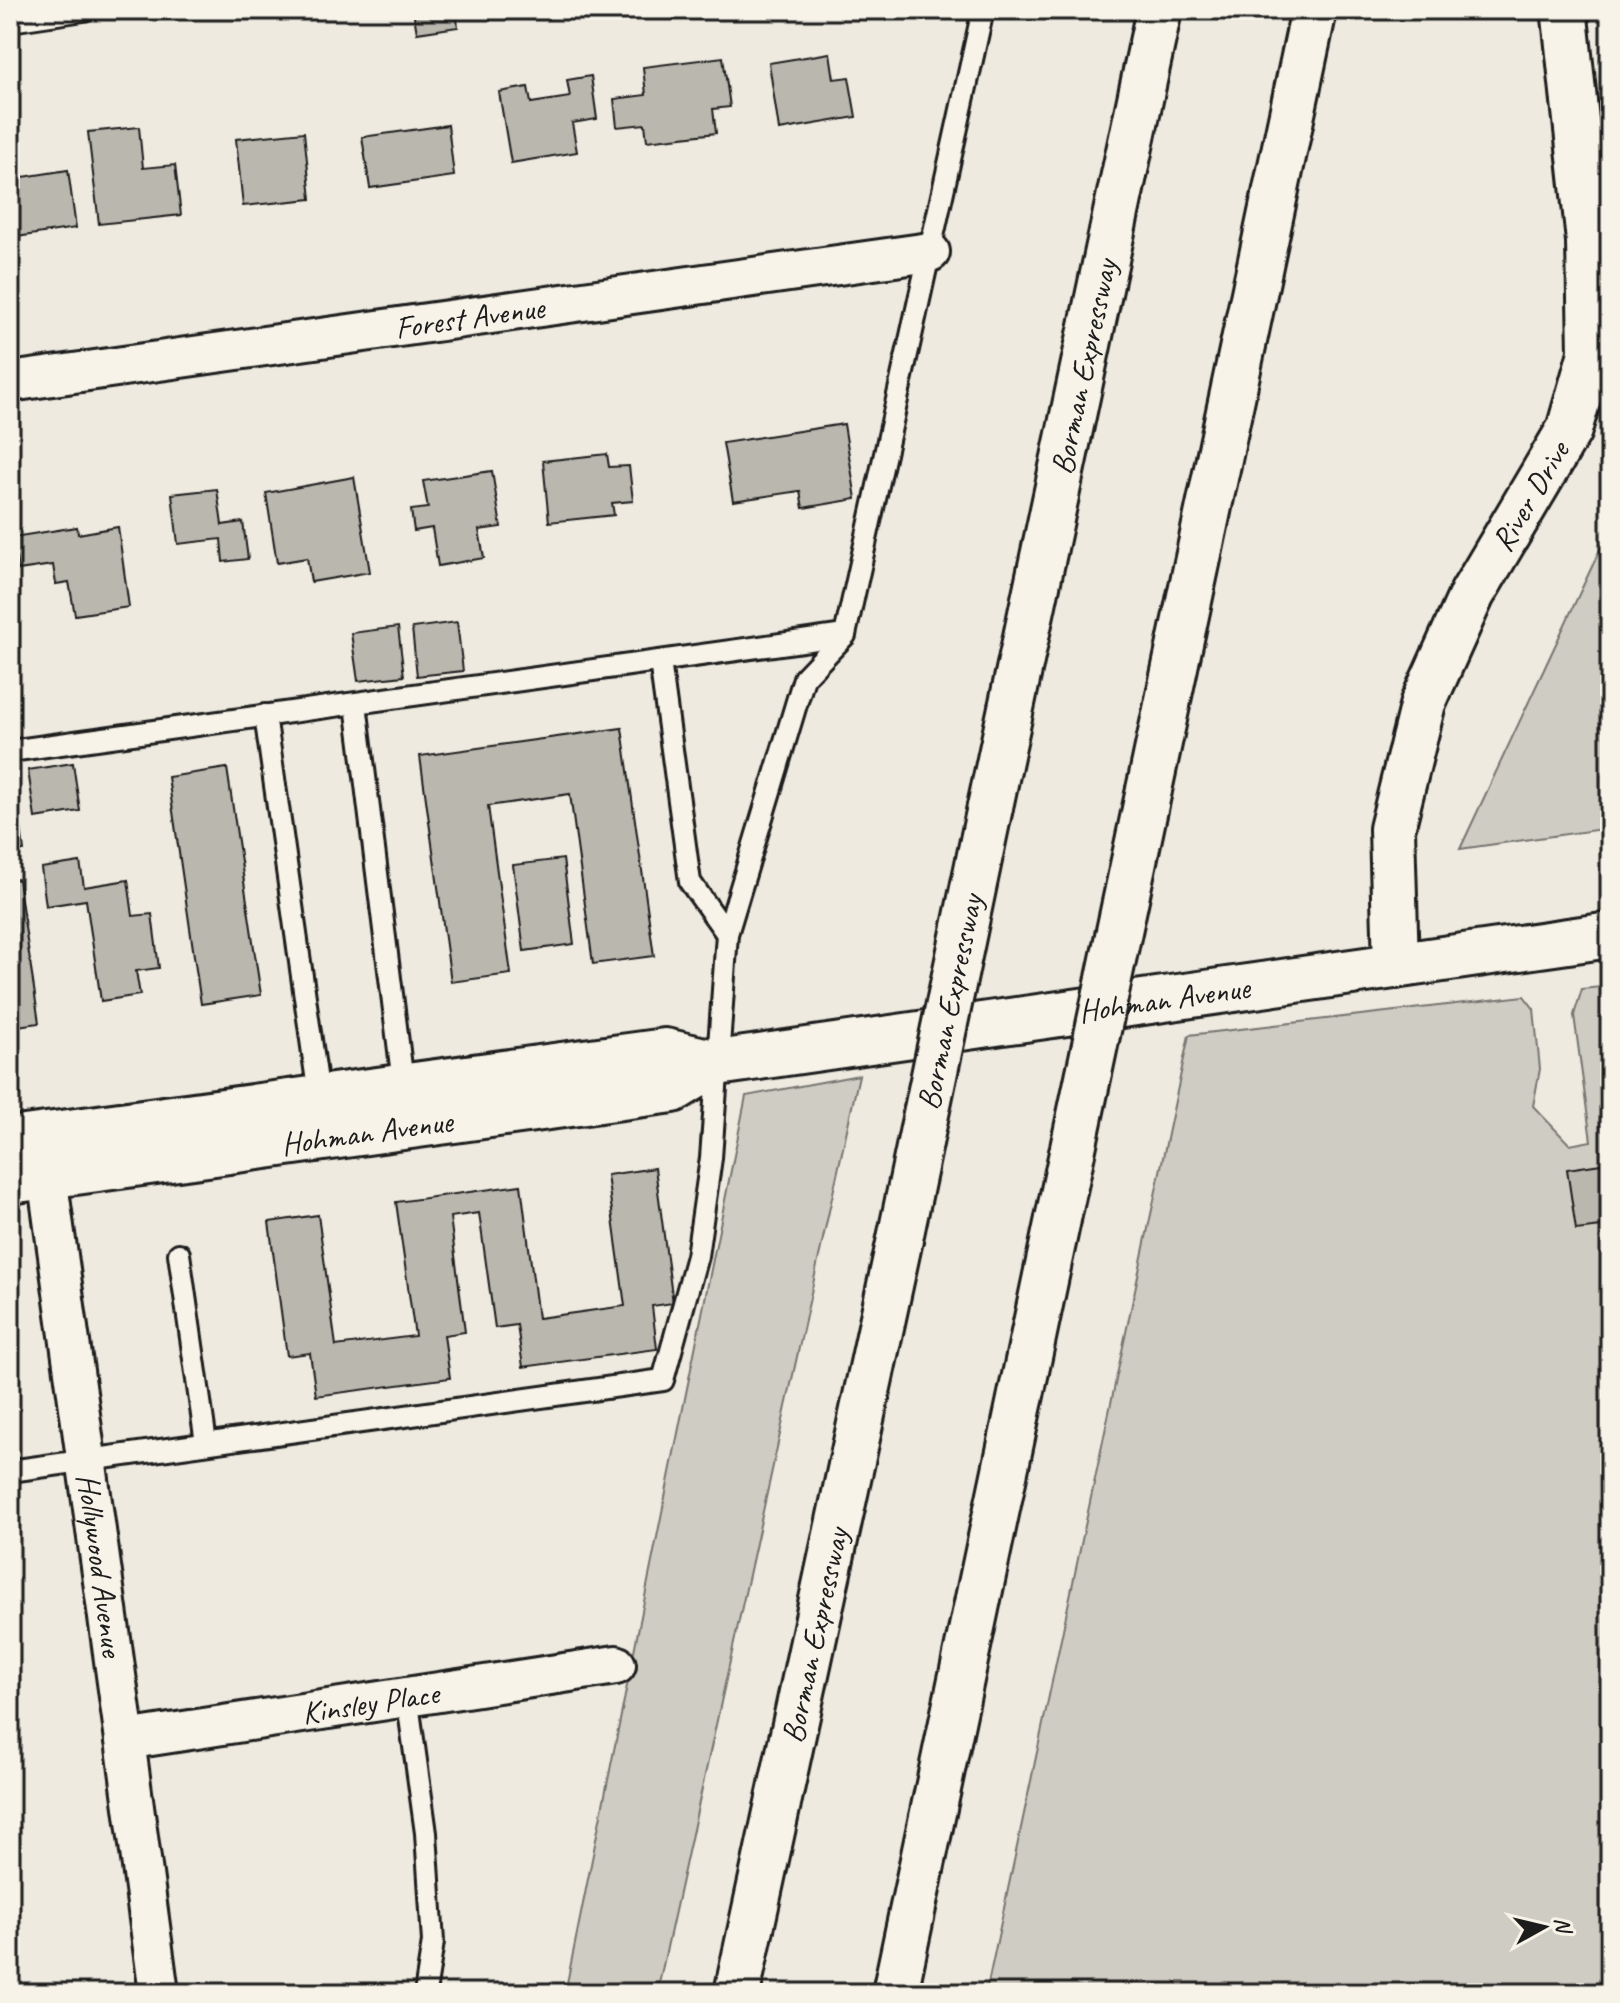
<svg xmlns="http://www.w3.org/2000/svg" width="1620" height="2003" font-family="Caveat,sans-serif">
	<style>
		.green { fill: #cfccc3; stroke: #767470; stroke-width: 2 }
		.building { fill: #bab7af; stroke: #1c1c1c; stroke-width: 2 }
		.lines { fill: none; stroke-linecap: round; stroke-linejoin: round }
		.lane-casing { stroke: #1c1c1c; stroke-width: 26 }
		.street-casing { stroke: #1c1c1c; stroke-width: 44 }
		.secondary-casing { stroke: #1c1c1c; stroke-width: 50 }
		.highway-casing { stroke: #1c1c1c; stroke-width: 50 }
		.lane { stroke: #f7f3e8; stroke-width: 20 }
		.street { stroke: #f7f3e8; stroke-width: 38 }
		.secondary { stroke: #f7f3e8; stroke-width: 44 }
		.highway { stroke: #f7f3e8; stroke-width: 44 }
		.highway-bridge-casing { stroke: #1c1c1c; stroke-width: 50; stroke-linecap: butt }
		.highway-bridge { stroke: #f7f3e8; stroke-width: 44 }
		.labels { text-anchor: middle; stroke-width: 6; stroke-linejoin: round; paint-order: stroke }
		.street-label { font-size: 32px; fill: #1c1c1c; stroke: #f7f3e8 }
	</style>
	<rect width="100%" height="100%" fill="#eeeae0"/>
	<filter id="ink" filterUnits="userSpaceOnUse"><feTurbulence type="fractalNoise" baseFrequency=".0125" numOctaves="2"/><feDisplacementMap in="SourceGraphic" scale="16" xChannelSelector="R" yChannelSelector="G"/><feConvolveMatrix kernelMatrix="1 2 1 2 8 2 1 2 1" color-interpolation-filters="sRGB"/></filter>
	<g filter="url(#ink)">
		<g class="green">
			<path d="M 1610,528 L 1610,828 L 1460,849 Z"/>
			<path d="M 1610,986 L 1610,1993 L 986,1993 L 1189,1035 L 1524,996 L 1534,1009 L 1540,1069 L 1533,1106 L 1570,1145 L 1591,1141 L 1574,1015 L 1582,989 Z"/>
			<path d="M 859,1075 L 657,1993 L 565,1993 L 746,1096 Z"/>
		</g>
		<g class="building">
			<path d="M 413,10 L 456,10 L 458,27 L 417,33 Z"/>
			<path d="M 830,53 L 834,79 L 849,77 L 856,117 L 779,130 L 769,63 Z"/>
			<path d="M 723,57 L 730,107 L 713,109 L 716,133 L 647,141 L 645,124 L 617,127 L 614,99 L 646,95 L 643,67 Z"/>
			<path d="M 591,76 L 597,119 L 572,123 L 577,152 L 511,163 L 499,92 L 528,87 L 531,103 L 570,97 L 567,80 Z"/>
			<path d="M 448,125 L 454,176 L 370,188 L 362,137 Z"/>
			<path d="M 139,127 L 143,168 L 175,165 L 181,215 L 99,224 L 88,132 Z"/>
			<path d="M 304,132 L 311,199 L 243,206 L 236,139 Z"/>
			<path d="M 68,170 L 76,228 L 10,238 L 10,179 Z"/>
			<path d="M 844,424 L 856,499 L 803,508 L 800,491 L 733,501 L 723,443 Z"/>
			<path d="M 607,454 L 609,467 L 629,466 L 633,501 L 612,503 L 614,515 L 549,522 L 543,461 Z"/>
			<path d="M 492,471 L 501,527 L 479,530 L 484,558 L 438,566 L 432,528 L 414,531 L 411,510 L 428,508 L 423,481 Z"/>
			<path d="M 354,477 L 370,572 L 311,582 L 307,558 L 277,563 L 266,493 Z"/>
			<path d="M 217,489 L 222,525 L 243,522 L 248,559 L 223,562 L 221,539 L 178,544 L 172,494 Z"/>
			<path d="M 77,527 L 78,534 L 118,527 L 129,607 L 75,615 L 69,582 L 56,584 L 53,565 L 18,570 L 13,537 Z"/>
			<path d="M 457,622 L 463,671 L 417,676 L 412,628 Z"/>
			<path d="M 398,627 L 404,676 L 358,681 L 351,633 Z"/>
			<path d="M 622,728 L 654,956 L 593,964 L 570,794 L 488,806 L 511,974 L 451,982 L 420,756 Z"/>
			<path d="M 73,763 L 80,811 L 35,818 L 28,770 Z"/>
			<path d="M 227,768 L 261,995 L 201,1004 L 168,777 Z"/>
			<path d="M 18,803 L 24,851 L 10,853 L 10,804 Z"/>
			<path d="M 563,859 L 574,944 L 524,951 L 513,865 Z"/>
			<path d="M 80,862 L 84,887 L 128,880 L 133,916 L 152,914 L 159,968 L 136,971 L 140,995 L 101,1001 L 86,900 L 46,906 L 41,868 Z"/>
			<path d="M 18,879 L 39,1023 L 10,1027 L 10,880 Z"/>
			<path d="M 1608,1163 L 1610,1175 L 1610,1226 L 1576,1230 L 1567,1169 Z"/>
			<path d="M 655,1168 L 673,1303 L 652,1306 L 657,1349 L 523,1367 L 517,1325 L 495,1328 L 479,1213 L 450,1217 L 465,1332 L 444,1335 L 450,1378 L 316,1396 L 310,1353 L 287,1356 L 269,1222 L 318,1215 L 336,1346 L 415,1336 L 396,1202 L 521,1185 L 538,1318 L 625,1306 L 607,1175 Z"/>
		</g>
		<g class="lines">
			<defs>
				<g id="lane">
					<path d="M 10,21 L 84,10"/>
					<path d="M 660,661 L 690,882 L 727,934"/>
					<path d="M 356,704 L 404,1091"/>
					<path d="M 265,715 L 320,1103"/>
					<path d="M 10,751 L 845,635"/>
					<path d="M 179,1254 L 206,1443"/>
					<path d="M 10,1471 L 663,1380 L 697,1256 L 711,1158 L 727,934 L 804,678 L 845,635 L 983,10"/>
					<path d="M 407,1696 L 426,1833 L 433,1942 L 425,1993"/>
				</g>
				<g id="street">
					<path id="s1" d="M 10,382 L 930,252"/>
					<path id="s2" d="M 43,1147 L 125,1740 L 159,1993"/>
					<path id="s3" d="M 125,1740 L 616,1665"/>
				</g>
				<g id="secondary">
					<path id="s4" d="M 1396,966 L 1392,829 L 1423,703 L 1472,594 L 1569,430 L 1591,353 L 1589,241 L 1565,17 L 1566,10"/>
					<path id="s5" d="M 10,1140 L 665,1051 L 717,1063 L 1610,935"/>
					<path id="s6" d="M 10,1181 L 673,1090 L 717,1063"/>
				</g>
				<g id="highway">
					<path d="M 1149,790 L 1314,10"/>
					<path id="s7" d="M 990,807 L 1159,10"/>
					<path id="s8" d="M 737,1993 L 900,1239"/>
					<path d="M 895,1993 L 1058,1219"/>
				</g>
			</defs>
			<use href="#lane" class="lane-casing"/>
			<use href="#street" class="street-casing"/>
			<use href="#secondary" class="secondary-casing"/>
			<use href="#highway" class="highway-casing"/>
			<use href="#lane" class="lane"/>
			<use href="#street" class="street"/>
			<use href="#secondary" class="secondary"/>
			<use href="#highway" class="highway"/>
			<defs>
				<g id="highway-bridge">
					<path d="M 1058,1219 L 1149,790"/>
					<path id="s9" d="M 900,1239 L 990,807"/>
				</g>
			</defs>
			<use href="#highway-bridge" class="highway-bridge-casing"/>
			<use href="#highway-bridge" class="highway-bridge"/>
		</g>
	</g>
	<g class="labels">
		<g class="street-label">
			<text dy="11" stroke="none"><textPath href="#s1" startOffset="464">Forest Avenue</textPath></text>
			<text dy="11" stroke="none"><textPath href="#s7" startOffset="450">Borman Expressway</textPath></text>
			<text dy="11" stroke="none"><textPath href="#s4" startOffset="500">River Drive</textPath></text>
			<text dy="11" stroke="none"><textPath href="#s5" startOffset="1166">Hohman Avenue</textPath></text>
			<text dy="11" stroke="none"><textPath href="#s9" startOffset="242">Borman Expressway</textPath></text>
			<text dy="11" stroke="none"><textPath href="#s6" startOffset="360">Hohman Avenue</textPath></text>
			<text dy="11" stroke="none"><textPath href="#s2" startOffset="422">Hollywood Avenue</textPath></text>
			<text dy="11" stroke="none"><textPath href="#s8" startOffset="366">Borman Expressway</textPath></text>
			<text dy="11" stroke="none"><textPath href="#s3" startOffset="248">Kinsley Place</textPath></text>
		</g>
	</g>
	<rect width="1620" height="2003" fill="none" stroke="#f7f3e8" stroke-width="40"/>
	<rect x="20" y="20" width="1580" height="1963" fill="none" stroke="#1c1c1c" stroke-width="3" filter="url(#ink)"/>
	<g transform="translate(1544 1927) rotate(82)" stroke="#f7f3e8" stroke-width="6" paint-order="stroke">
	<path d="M0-6L14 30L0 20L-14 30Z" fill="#1c1c1c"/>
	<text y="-12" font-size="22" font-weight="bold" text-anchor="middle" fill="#1c1c1c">N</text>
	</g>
</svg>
